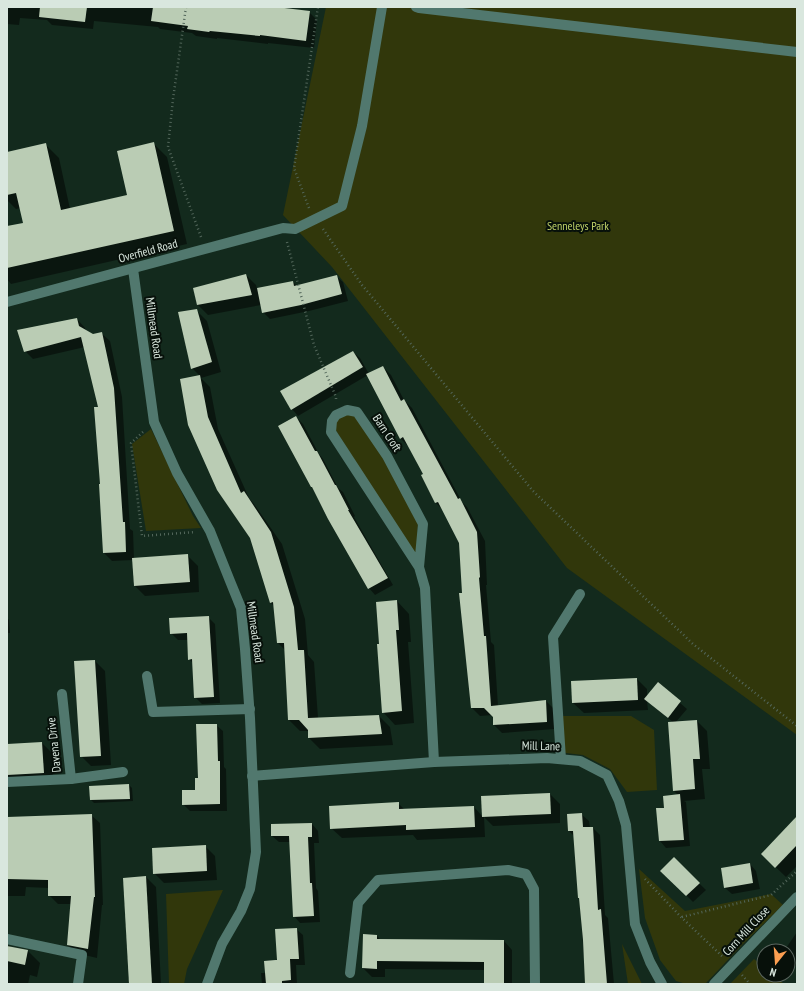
<svg xmlns="http://www.w3.org/2000/svg" width="804" height="991" font-family="'PT Sans Narrow',sans-serif">
	<style>
		.green { fill: #31370b }
		.shadow { fill: #0007 }
		.building { fill: #baccb4 }
		.lines { fill: none; stroke-linecap: round; stroke-linejoin: round }
		.path { stroke: #53675b; stroke-width: 2.5; stroke-dasharray: 1 3; stroke-linecap: butt }
		.minor { stroke: #51786e; stroke-width: 10 }
		.labels { text-anchor: middle; stroke-width: 4; stroke-linejoin: round; paint-order: stroke }
		.park-label { font-size: 12px; fill: #bfd168; stroke: #07100a }
		.street-label { font-size: 12px; fill: #d9e7de; stroke: #07100a }
	</style>
	<rect width="100%" height="100%" fill="#132a1d"/>
	<g class="green">
		<path d="M 326,7 L 797,7 L 797,735 L 567,568 L 332,267 L 283,215 Z"/>
		<path d="M 347,411 L 357,414 L 388,467 L 418,524 L 416,559 L 335,429 L 335,421 Z"/>
		<path d="M 151,429 L 193,516 L 201,528 L 146,531 L 132,444 Z"/>
		<path d="M 558,716 L 631,716 L 654,730 L 657,790 L 627,792 L 610,769 L 583,755 L 566,753 L 560,750 Z"/>
		<path d="M 639,869 L 685,911 L 771,894 L 783,905 L 741,946 L 706,983 L 686,984 L 676,981 L 660,960 L 645,918 Z"/>
		<path d="M 223,890 L 187,969 L 184,984 L 169,984 L 166,894 Z"/>
		<path d="M 622,944 L 642,984 L 628,984 Z"/>
		<path d="M 754,959 L 764,967 L 764,975 L 773,975 L 784,984 L 730,984 Z"/>
	</g>
	<g class="shadow">
		<path d="M 7,7 L 266,7 L 309,12 L 317,20 L 314,48 L 268,43 L 268,44 L 217,38 L 217,39 L 196,36 L 192,33 L 160,29 L 158,27 L 94,21 L 93,29 L 52,25 L 47,20 L 20,18 L 19,25 L 7,24 Z"/>
		<path d="M 153,143 L 167,157 L 187,244 L 11,284 L 7,279 L 7,227 L 24,224 L 21,208 L 16,209 L 7,200 L 7,153 L 45,144 L 59,158 L 70,209 L 128,195 Z"/>
		<path d="M 246,275 L 256,285 L 257,289 L 293,282 L 297,286 L 336,276 L 343,282 L 348,301 L 309,311 L 270,319 L 263,312 L 261,305 L 208,315 L 198,305 L 194,289 Z"/>
		<path d="M 197,311 L 207,321 L 221,372 L 201,378 L 210,387 L 218,429 L 249,498 L 254,504 L 282,544 L 305,619 L 308,655 L 314,662 L 318,718 L 379,716 L 390,727 L 393,745 L 320,749 L 309,738 L 309,731 L 300,731 L 289,720 L 285,650 L 278,643 L 274,606 L 271,603 L 251,538 L 218,490 L 200,376 L 192,368 Z"/>
		<path d="M 77,319 L 85,328 L 86,331 L 93,335 L 101,333 L 110,341 L 122,397 L 130,529 L 133,531 L 134,559 L 187,555 L 198,566 L 199,592 L 145,596 L 135,586 L 133,560 L 112,561 L 104,553 L 99,408 L 85,347 L 33,359 L 25,351 Z"/>
		<path d="M 353,352 L 360,358 L 369,374 L 383,367 L 391,375 L 404,400 L 412,408 L 462,502 L 467,507 L 485,541 L 487,585 L 486,585 L 491,642 L 494,645 L 498,706 L 546,701 L 554,709 L 555,729 L 502,733 L 494,725 L 494,717 L 493,715 L 480,716 L 472,708 L 460,542 L 442,509 L 436,503 L 423,475 L 424,474 L 408,446 L 400,438 L 368,375 L 298,416 L 292,409 Z"/>
		<path d="M 296,417 L 303,424 L 319,454 L 323,459 L 338,488 L 343,492 L 355,516 L 354,517 L 393,585 L 375,595 L 369,588 L 315,490 L 312,487 Z"/>
		<path d="M 397,601 L 409,614 L 411,642 L 408,642 L 414,723 L 395,725 L 383,712 L 380,645 Z"/>
		<path d="M 208,617 L 215,624 L 220,703 L 202,704 L 195,697 L 194,664 L 189,659 L 188,640 L 178,640 L 171,633 Z"/>
		<path d="M 7,618 L 9,620 L 10,633 L 7,633 Z"/>
		<path d="M 95,661 L 105,671 L 111,765 L 91,766 L 81,756 Z"/>
		<path d="M 637,679 L 647,689 L 647,697 L 658,684 L 687,709 L 675,723 L 697,721 L 707,731 L 710,769 L 702,769 L 705,799 L 684,801 L 686,802 L 690,846 L 666,848 L 660,841 L 657,809 L 665,808 L 679,796 L 674,791 L 674,723 L 647,701 L 648,710 L 584,713 L 573,703 Z"/>
		<path d="M 216,725 L 223,731 L 224,767 L 226,769 L 227,811 L 190,811 L 183,804 L 196,791 Z"/>
		<path d="M 42,743 L 52,753 L 53,783 L 7,785 L 7,745 Z"/>
		<path d="M 129,785 L 132,788 L 133,801 L 94,803 L 91,800 Z"/>
		<path d="M 550,794 L 560,804 L 560,823 L 493,826 L 484,817 L 485,837 L 417,840 L 413,835 L 342,838 L 331,828 L 398,803 L 405,810 L 474,807 L 483,817 Z"/>
		<path d="M 581,814 L 589,821 L 590,828 L 593,828 L 600,835 L 605,915 L 608,918 L 614,984 L 586,984 L 575,837 L 569,831 L 568,815 Z"/>
		<path d="M 91,815 L 100,823 L 103,905 L 102,905 L 97,958 L 76,953 L 68,945 L 72,904 L 58,904 L 49,895 L 49,888 L 26,887 L 25,896 L 7,896 L 7,818 Z"/>
		<path d="M 797,818 L 797,866 L 786,877 L 762,854 Z"/>
		<path d="M 312,824 L 318,831 L 319,843 L 314,843 L 316,888 L 318,891 L 320,922 L 300,923 L 294,916 L 290,842 L 279,842 L 272,836 Z"/>
		<path d="M 205,846 L 215,856 L 217,880 L 164,883 L 154,873 Z"/>
		<path d="M 674,859 L 706,890 L 693,902 L 662,871 Z"/>
		<path d="M 750,864 L 756,871 L 760,889 L 732,894 L 725,888 Z"/>
		<path d="M 146,877 L 156,887 L 161,984 L 130,984 Z"/>
		<path d="M 296,929 L 303,935 L 305,965 L 296,965 L 297,984 L 262,984 L 261,973 L 266,973 L 280,961 Z"/>
		<path d="M 797,932 L 797,967 L 788,960 L 788,951 L 784,951 Z"/>
		<path d="M 377,936 L 381,940 L 504,941 L 512,950 L 512,984 L 485,984 L 485,970 L 385,969 L 385,977 L 372,977 L 363,968 Z"/>
		<path d="M 7,946 L 28,951 L 40,963 L 37,977 L 30,975 L 28,984 L 7,984 Z"/>
	</g>
	<g class="building">
		<path d="M 40,7 L 87,7 L 85,22 L 39,17 Z"/>
		<path d="M 153,7 L 276,7 L 310,11 L 306,41 L 260,35 L 260,36 L 210,31 L 209,32 L 187,29 L 188,26 L 151,21 Z"/>
		<path d="M 154,142 L 174,231 L 7,268 L 7,226 L 23,223 L 16,193 L 7,195 L 7,152 L 46,143 L 61,210 L 127,195 L 117,151 Z"/>
		<path d="M 246,274 L 252,295 L 197,305 L 193,288 Z"/>
		<path d="M 337,275 L 342,294 L 301,305 L 262,313 L 257,288 L 293,281 L 294,286 Z"/>
		<path d="M 197,309 L 212,362 L 191,369 L 178,312 Z"/>
		<path d="M 77,318 L 79,326 L 93,334 L 102,332 L 114,388 L 123,522 L 125,522 L 126,552 L 103,553 L 99,484 L 100,484 L 94,407 L 98,407 L 81,337 L 24,352 L 17,330 Z"/>
		<path d="M 353,351 L 363,367 L 291,410 L 280,391 Z"/>
		<path d="M 383,366 L 401,401 L 404,399 L 458,499 L 460,498 L 477,532 L 480,577 L 479,578 L 484,636 L 486,636 L 491,706 L 546,700 L 547,722 L 493,725 L 493,717 L 484,708 L 471,708 L 459,593 L 462,593 L 459,543 L 438,502 L 435,503 L 421,475 L 423,474 L 403,437 L 400,439 L 366,374 Z"/>
		<path d="M 200,375 L 208,417 L 241,493 L 244,491 L 271,532 L 294,607 L 298,650 L 304,650 L 308,718 L 379,715 L 382,734 L 308,738 L 308,730 L 299,720 L 288,720 L 284,643 L 277,643 L 273,602 L 270,603 L 250,538 L 217,490 L 188,425 L 180,379 Z"/>
		<path d="M 296,416 L 315,451 L 317,451 L 335,485 L 336,485 L 349,510 L 348,510 L 388,578 L 368,589 L 328,519 L 312,487 L 311,487 L 278,426 Z"/>
		<path d="M 188,554 L 190,582 L 134,586 L 132,558 Z"/>
		<path d="M 397,600 L 399,630 L 396,630 L 402,711 L 382,713 L 377,644 L 379,644 L 376,602 Z"/>
		<path d="M 209,616 L 214,697 L 194,698 L 192,659 L 188,660 L 187,633 L 170,634 L 169,618 Z"/>
		<path d="M 95,660 L 101,756 L 80,757 L 74,661 Z"/>
		<path d="M 637,678 L 638,700 L 572,703 L 571,681 Z"/>
		<path d="M 658,682 L 681,701 L 668,718 L 644,699 Z"/>
		<path d="M 697,720 L 700,759 L 693,759 L 695,789 L 673,791 L 668,722 Z"/>
		<path d="M 196,724 L 217,724 L 218,761 L 220,761 L 220,804 L 182,805 L 182,790 L 195,790 L 195,778 L 198,778 Z"/>
		<path d="M 42,742 L 44,773 L 7,775 L 7,744 Z"/>
		<path d="M 129,784 L 130,799 L 90,800 L 89,786 Z"/>
		<path d="M 550,793 L 551,814 L 482,817 L 481,796 Z"/>
		<path d="M 680,794 L 684,840 L 659,841 L 656,808 L 664,808 L 663,796 Z"/>
		<path d="M 399,802 L 399,809 L 474,806 L 475,827 L 406,830 L 406,825 L 330,829 L 329,806 Z"/>
		<path d="M 582,813 L 583,827 L 593,827 L 598,910 L 601,909 L 607,984 L 585,984 L 583,940 L 579,898 L 578,898 L 573,831 L 568,831 L 567,814 Z"/>
		<path d="M 92,814 L 95,897 L 94,897 L 88,949 L 67,945 L 71,896 L 48,896 L 48,880 L 7,879 L 7,817 Z"/>
		<path d="M 797,816 L 797,845 L 775,868 L 761,854 Z"/>
		<path d="M 312,823 L 312,837 L 308,837 L 310,883 L 312,883 L 314,916 L 293,917 L 289,836 L 271,836 L 271,824 Z"/>
		<path d="M 206,845 L 207,871 L 153,874 L 152,848 Z"/>
		<path d="M 674,857 L 700,883 L 686,896 L 660,871 Z"/>
		<path d="M 750,863 L 753,883 L 724,888 L 721,868 Z"/>
		<path d="M 146,876 L 152,984 L 129,984 L 123,878 Z"/>
		<path d="M 297,928 L 299,959 L 290,959 L 291,980 L 282,981 L 282,984 L 266,984 L 264,961 L 287,959 L 277,960 L 275,929 Z"/>
		<path d="M 363,934 L 377,935 L 377,939 L 504,940 L 504,984 L 484,984 L 484,962 L 377,961 L 377,969 L 362,968 Z"/>
		<path d="M 7,946 L 28,950 L 25,965 L 7,961 Z"/>
	</g>
	<g class="lines">
		<g class="path">
			<path d="M 186,7 L 173,99 L 168,147 L 201,237"/>
			<path d="M 309,208 L 294,168 L 318,7"/>
			<path d="M 323,229 L 362,285 L 533,491 L 693,644 L 797,726"/>
			<path d="M 287,242 L 314,345 L 336,397 L 336,401"/>
			<path d="M 143,432 L 131,443 L 142,536 L 195,532"/>
			<path d="M 645,879 L 681,917 L 722,956"/>
			<path d="M 682,917 L 771,895 L 797,871"/>
			<path d="M 742,975 L 750,984"/>
		</g>
		<g class="minor">
			<path d="M 416,7 L 419,8 L 797,52"/>
			<path d="M 133,269 L 154,422 L 177,473 L 210,531 L 230,581 L 241,608 L 245,649 L 250,718 L 256,852 L 250,889 L 241,911 L 222,944 L 207,984"/>
			<path d="M 7,302 L 283,228 L 295,229 L 342,206 L 362,126 L 382,7"/>
			<path d="M 419,567 L 423,524 L 387,456 L 357,412 L 347,410 L 336,415 L 332,421 L 331,432 L 419,567 L 425,588 L 434,762"/>
			<path d="M 147,676 L 153,712 L 250,709"/>
			<path d="M 561,759 L 553,637 L 580,594"/>
			<path d="M 252,776 L 434,762 L 547,758 L 580,761 L 607,775 L 619,801 L 626,825 L 635,924 L 650,962 L 662,984"/>
			<path d="M 71,779 L 123,772"/>
			<path d="M 7,782 L 71,779 L 62,694"/>
			<path d="M 7,939 L 82,955 L 78,984"/>
			<path d="M 350,973 L 358,903 L 378,880 L 508,870 L 526,874 L 534,889 L 535,984"/>
			<path d="M 714,984 L 797,897"/>
		</g>
	</g>
	<g class="labels">
		<g class="park-label">
			<text x="578" y="230">Senneleys Park</text>
		</g>
		<g class="street-label">
			<text transform="translate(148 251) rotate(-15)" y="4">Overfield Road</text>
			<text transform="translate(154 328) rotate(82)" y="4">Millmead Road</text>
			<text transform="translate(387 433) rotate(57)" y="4">Barn Croft</text>
			<text transform="translate(255 632) rotate(82)" y="4">Millmead Road</text>
			<text transform="translate(54 745) rotate(-96)" y="4">Davena Drive</text>
			<text transform="translate(541 746) rotate(1)" y="4">Mill Lane</text>
			<text transform="translate(746 931) rotate(-47)" y="4">Corn Mill Close</text>
		</g>
	</g>
	<rect width="804" height="991" fill="none" stroke="#d9e7de" stroke-width="16"/>
	<g transform="translate(776 963) rotate(197)"><circle r="19" fill="#07100a" stroke="#5b665f"/>
	<path d="M0-3L7 15L0 10L-7 15Z" fill="#fb9e51"/>
	<text y="-6" font-size="11" font-weight="bold" text-anchor="middle" fill="#d9e7de">N</text>
	</g>
</svg>
